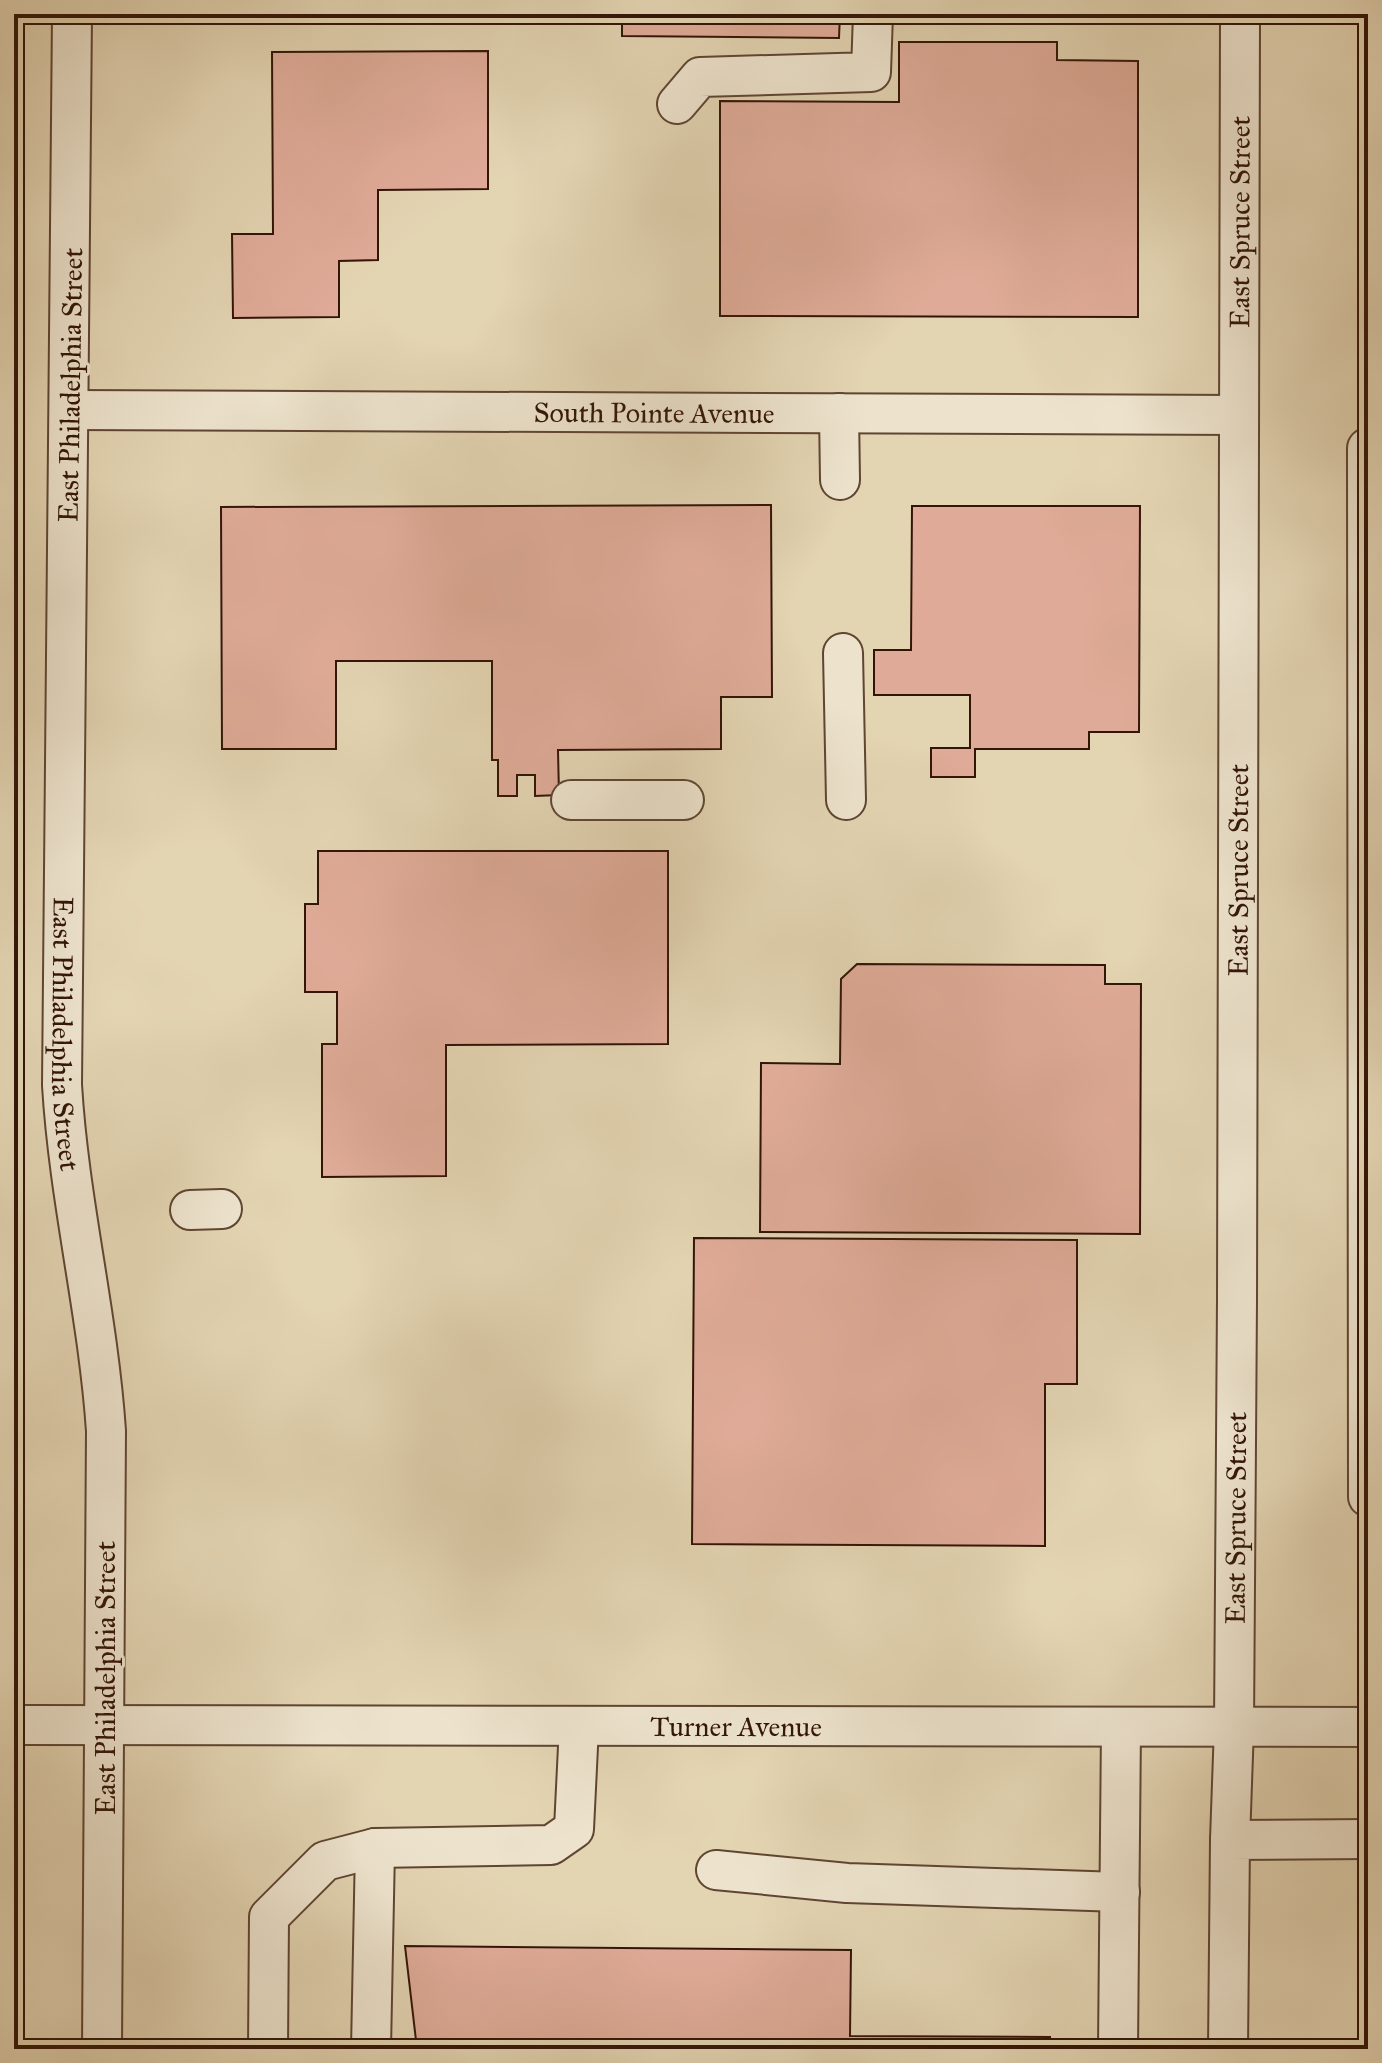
<svg xmlns="http://www.w3.org/2000/svg" width="1382" height="2063" font-family="'IM FELL Great Primer',serif">
	<style>
		.building { fill: #dfab98; stroke: #331508; stroke-width: 2 }
		.lines { fill: none; stroke-linecap: round; stroke-linejoin: round }
		.minor-casing { stroke: #5f4532; stroke-width: 42 }
		.minor { stroke: #ede3cd; stroke-width: 38 }
		.labels { text-anchor: middle; stroke-width: 6; stroke-linejoin: round; paint-order: stroke }
		.street-label { font-size: 28px; fill: #331508; stroke: #ede3cd }
	</style>
	<rect width="100%" height="100%" fill="#e3d4b2"/>
	<filter id="stains"><feTurbulence type="fractalNoise" baseFrequency=".0025" numOctaves="4"/><feColorMatrix values="0 0 0 0 .2 0 0 0 0 .09 0 0 0 0 .02 0 0 0 .5 -.17"/></filter>
	<radialGradient id="worn" r=".72"><stop offset=".6" stop-color="#630" stop-opacity="0"/><stop offset="1" stop-color="#630" stop-opacity=".3"/></radialGradient>
	<g class="building">
		<path d="M 622,14 L 840,14 L 839,38 L 622,36 Z"/>
		<path d="M 899,42 L 1057,42 L 1057,60 L 1138,61 L 1138,317 L 720,316 L 720,101 L 899,102 Z"/>
		<path d="M 488,51 L 488,189 L 378,190 L 378,260 L 339,261 L 339,317 L 233,318 L 232,234 L 273,234 L 272,52 Z"/>
		<path d="M 771,505 L 772,697 L 721,697 L 721,749 L 558,750 L 559,795 L 535,796 L 535,775 L 517,775 L 517,796 L 498,796 L 498,760 L 492,760 L 492,661 L 336,661 L 336,749 L 222,749 L 221,507 Z"/>
		<path d="M 912,506 L 1140,506 L 1139,732 L 1089,732 L 1089,749 L 975,749 L 975,777 L 931,777 L 931,748 L 970,748 L 970,695 L 874,695 L 874,650 L 911,650 Z"/>
		<path d="M 318,851 L 668,851 L 668,1044 L 446,1045 L 446,1176 L 322,1177 L 322,1044 L 337,1044 L 337,992 L 305,992 L 305,904 L 318,904 Z"/>
		<path d="M 857,964 L 1105,965 L 1105,984 L 1141,984 L 1140,1234 L 760,1232 L 761,1063 L 840,1064 L 841,979 Z"/>
		<path d="M 694,1238 L 1077,1240 L 1077,1384 L 1045,1384 L 1045,1546 L 692,1544 Z"/>
		<path d="M 1364,1920 L 1368,1920 L 1368,2049 L 1363,2049 Z"/>
		<path d="M 405,1946 L 851,1950 L 850,2036 L 1050,2037 L 1050,2049 L 417,2049 Z"/>
	</g>
	<g class="lines">
		<defs>
			<g id="minor">
				<path id="s1" d="M 72,14 L 62,1085 C 69,1201 98,1314 106,1431 L 102,2049"/>
				<path d="M 677,104 L 700,77 L 871,72 L 873,14"/>
				<path id="s2" d="M 70,410 L 1239,415"/>
				<path d="M 839,413 L 840,480"/>
				<path d="M 1367,448 L 1368,1497"/>
				<path d="M 843,653 L 846,800"/>
				<path d="M 571,800 L 684,800"/>
				<path d="M 190,1210 L 222,1209"/>
				<path id="s3" d="M 14,1725 L 1368,1727"/>
				<path id="s4" d="M 1230,1840 L 1234,1727 L 1237,1300 L 1240,14"/>
				<path d="M 716,1870 L 847,1883 L 1120,1892"/>
				<path d="M 268,2049 L 269,1917 L 325,1861 L 375,1848 L 551,1845 L 574,1829 L 579,1726"/>
				<path d="M 371,2049 L 375,1848"/>
				<path d="M 1118,2049 L 1121,1727"/>
				<path d="M 1228,2049 L 1230,1840 L 1368,1839"/>
			</g>
		</defs>
		<use href="#minor" class="minor-casing"/>
		<use href="#minor" class="minor"/>
	</g>
	<g class="labels">
		<g class="street-label">
			<text dy="10" stroke="none"><textPath href="#s4" startOffset="1618">East Spruce Street</textPath></text>
			<text transform="translate(70 385) rotate(-89)" y="10">East Philadelphia Street</text>
			<text dy="10" stroke="none"><textPath href="#s2" startOffset="584">South Pointe Avenue</textPath></text>
			<text dy="10" stroke="none"><textPath href="#s4" startOffset="970">East Spruce Street</textPath></text>
			<text dy="10" stroke="none"><textPath href="#s1" startOffset="1020">East Philadelphia Street</textPath></text>
			<text dy="10" stroke="none"><textPath href="#s4" startOffset="322">East Spruce Street</textPath></text>
			<text transform="translate(105 1678) rotate(-90)" y="10">East Philadelphia Street</text>
			<text dy="10" stroke="none"><textPath href="#s3" startOffset="722">Turner Avenue</textPath></text>
		</g>
	</g>
	<rect width="1382" height="2063" fill="none" stroke="#e3d4b2" stroke-width="48"/>
	<rect x="16" y="16" width="1350" height="2031" fill="none" stroke="#331508" stroke-width="4"/>
	<rect x="24" y="24" width="1334" height="2015" fill="none" stroke="#331508" stroke-width="2"/>
	<rect width="100%" height="100%" filter="url(#stains)"/>
	<rect width="100%" height="100%" fill="url(#worn)"/>
</svg>
